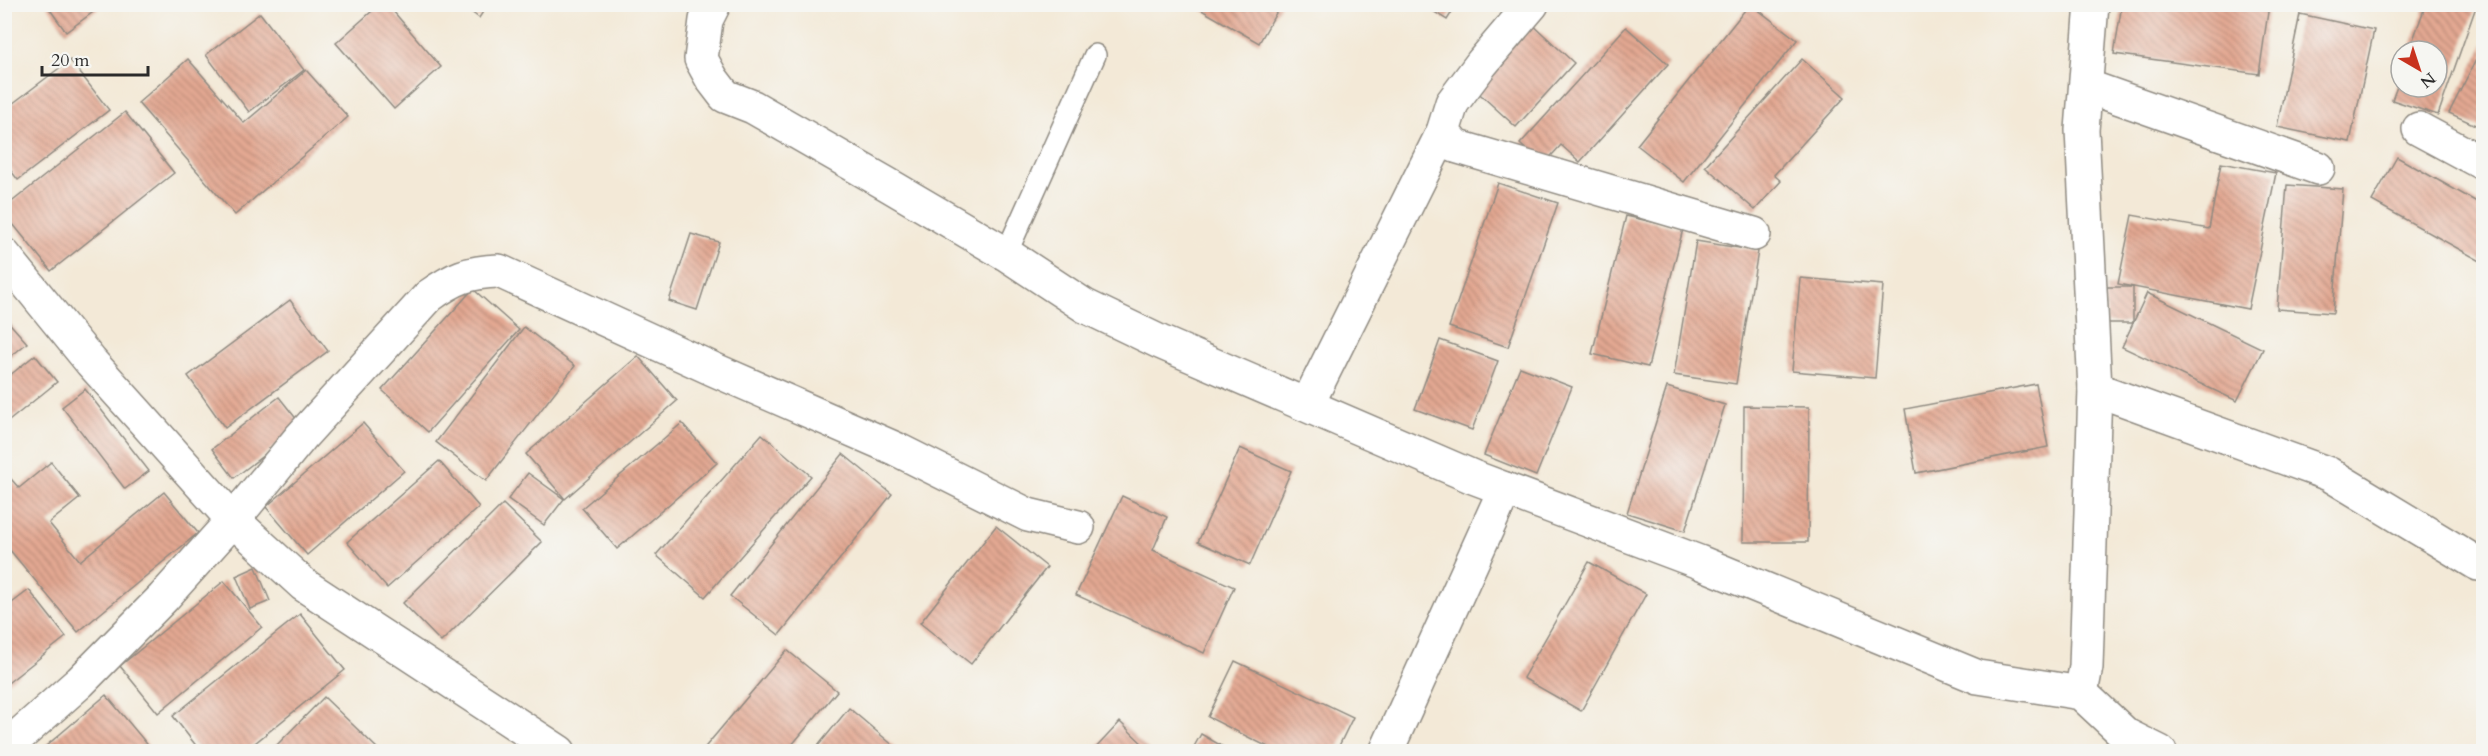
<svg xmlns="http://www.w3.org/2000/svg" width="2488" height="756" font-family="Cardo,serif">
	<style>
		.building { fill: url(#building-back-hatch) }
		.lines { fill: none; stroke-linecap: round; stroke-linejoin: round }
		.service-casing { stroke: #8f8a81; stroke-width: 24 }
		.minor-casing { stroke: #8f8a81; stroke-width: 36 }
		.service { stroke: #fff; stroke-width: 21 }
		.minor { stroke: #fff; stroke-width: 33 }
	</style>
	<defs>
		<pattern id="building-back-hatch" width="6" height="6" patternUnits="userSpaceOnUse" patternTransform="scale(1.5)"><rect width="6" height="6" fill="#e3a892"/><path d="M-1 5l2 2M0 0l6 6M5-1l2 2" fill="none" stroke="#b88977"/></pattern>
	</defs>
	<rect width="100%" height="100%" fill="#f6f6f2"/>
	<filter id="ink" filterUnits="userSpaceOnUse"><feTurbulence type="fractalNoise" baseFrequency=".0167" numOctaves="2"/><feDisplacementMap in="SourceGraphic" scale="12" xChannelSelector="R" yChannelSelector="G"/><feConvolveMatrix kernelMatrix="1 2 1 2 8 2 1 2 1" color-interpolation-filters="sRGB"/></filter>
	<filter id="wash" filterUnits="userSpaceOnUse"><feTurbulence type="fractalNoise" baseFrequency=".008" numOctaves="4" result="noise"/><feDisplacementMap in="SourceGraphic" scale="24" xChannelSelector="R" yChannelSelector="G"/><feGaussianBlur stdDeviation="1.35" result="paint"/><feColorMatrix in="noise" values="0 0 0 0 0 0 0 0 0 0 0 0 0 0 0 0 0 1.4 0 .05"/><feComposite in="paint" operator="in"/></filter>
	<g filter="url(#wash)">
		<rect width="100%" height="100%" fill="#f3e9d7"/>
		<g id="blocks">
			<g class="building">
				<path d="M 46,4 L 104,4 L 66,32 Z"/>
				<path d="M 380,4 L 387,4 L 441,67 L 394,109 L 336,43 Z"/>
				<path d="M 461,4 L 488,4 L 479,18 Z"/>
				<path d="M 1191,4 L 1281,4 L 1259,43 Z"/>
				<path d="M 1422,4 L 1457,4 L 1447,20 Z"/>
				<path d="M 2122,4 L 2269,5 L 2259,74 L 2114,54 Z"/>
				<path d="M 2426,4 L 2477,4 L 2438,115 L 2392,100 L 2401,76 L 2401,87 L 2437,87 L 2437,51 L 2409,51 Z"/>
				<path d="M 1749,5 L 1752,5 L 1797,40 L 1684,182 L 1637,145 Z"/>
				<path d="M 260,13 L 304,70 L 249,112 L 206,55 Z"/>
				<path d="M 2300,14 L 2374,30 L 2350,142 L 2277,127 Z"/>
				<path d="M 1530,22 L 1574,63 L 1516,127 L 1471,86 Z"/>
				<path d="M 1626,27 L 1668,64 L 1580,162 L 1561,145 L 1543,165 L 1520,144 Z"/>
				<path d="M 2484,44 L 2484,129 L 2449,113 Z"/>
				<path d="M 188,59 L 244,123 L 306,70 L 348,117 L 235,215 L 138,103 Z"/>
				<path d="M 1802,59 L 1845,97 L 1774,175 L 1781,181 L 1755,210 L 1705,166 Z"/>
				<path d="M 70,60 L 109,110 L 18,180 L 4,162 L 4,110 Z"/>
				<path d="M 125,112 L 174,173 L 51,271 L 4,213 L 4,208 Z"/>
				<path d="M 2397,157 L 2484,206 L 2484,263 L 2372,201 Z"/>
				<path d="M 2221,163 L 2276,173 L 2248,309 L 2118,284 L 2132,215 L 2209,229 Z"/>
				<path d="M 1498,183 L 1558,203 L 1508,347 L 1449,327 Z"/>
				<path d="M 2287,185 L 2343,189 L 2333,313 L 2277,309 Z"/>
				<path d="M 1626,216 L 1683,229 L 1648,367 L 1592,354 Z"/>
				<path d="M 691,234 L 719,242 L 697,310 L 669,301 Z"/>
				<path d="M 1696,241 L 1758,251 L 1736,384 L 1674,375 Z"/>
				<path d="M 1800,278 L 1883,285 L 1875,378 L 1792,371 Z"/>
				<rect x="2106" y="287" width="27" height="36"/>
				<path d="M 473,289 L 519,330 L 428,432 L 382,390 Z"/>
				<path d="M 2147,293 L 2263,349 L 2237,401 L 2122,347 Z"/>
				<path d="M 290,300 L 328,351 L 225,428 L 188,376 Z"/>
				<path d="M 4,317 L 27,343 L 4,362 Z"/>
				<path d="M 524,327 L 575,366 L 486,481 L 436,442 Z"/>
				<path d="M 1440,340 L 1498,361 L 1472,430 L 1415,409 Z"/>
				<path d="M 35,355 L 57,382 L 4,425 L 4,380 Z"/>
				<path d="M 638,356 L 677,401 L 565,499 L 526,454 Z"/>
				<path d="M 1520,367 L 1572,387 L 1536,476 L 1484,455 Z"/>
				<path d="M 2036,384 L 2048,447 L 1916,473 L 1905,409 Z"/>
				<path d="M 1667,387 L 1725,405 L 1685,531 L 1627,513 Z"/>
				<path d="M 85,389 L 149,471 L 125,489 L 62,407 Z"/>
				<path d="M 279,397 L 302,426 L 234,478 L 212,449 Z"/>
				<path d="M 1744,406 L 1809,407 L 1808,542 L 1743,542 Z"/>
				<path d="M 363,423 L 404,471 L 307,555 L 266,507 Z"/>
				<path d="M 682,423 L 717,463 L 617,549 L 582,508 Z"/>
				<path d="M 762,434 L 811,476 L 705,597 L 656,555 Z"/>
				<path d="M 1240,448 L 1291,471 L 1250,565 L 1198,542 Z"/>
				<path d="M 843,454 L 892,494 L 779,635 L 730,596 Z"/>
				<path d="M 439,461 L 479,507 L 387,588 L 347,542 Z"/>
				<path d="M 51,462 L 80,498 L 49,523 L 80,561 L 164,492 L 198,533 L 78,632 L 4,543 L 4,471 L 19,488 Z"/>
				<path d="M 528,473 L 564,499 L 544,525 L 508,499 Z"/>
				<path d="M 1122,496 L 1167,517 L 1153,550 L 1234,587 L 1204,653 L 1076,595 Z"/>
				<path d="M 503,504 L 542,542 L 441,642 L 403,603 Z"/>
				<path d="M 996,526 L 1047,567 L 971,664 L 920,623 Z"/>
				<path d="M 1589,562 L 1646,594 L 1581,711 L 1523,678 Z"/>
				<path d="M 256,567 L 270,601 L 250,609 L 236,576 Z"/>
				<path d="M 224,581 L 262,627 L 158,713 L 120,666 Z"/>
				<path d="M 29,590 L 66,637 L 4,686 L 4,609 Z"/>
				<path d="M 300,614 L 345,670 L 244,752 L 201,752 L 173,716 Z"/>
				<path d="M 787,650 L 837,691 L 786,752 L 701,752 Z"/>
				<path d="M 1235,661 L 1353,717 L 1336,752 L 1278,752 L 1208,717 Z"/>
				<path d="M 106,695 L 152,750 L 39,752 Z"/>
				<path d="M 324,697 L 381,752 L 270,752 Z"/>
				<path d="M 849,708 L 895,747 L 891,752 L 813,752 Z"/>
				<path d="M 1120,722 L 1151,752 L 1092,752 Z"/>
				<path d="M 1201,734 L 1232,752 L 1191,752 Z"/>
			</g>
		</g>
	</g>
	<g filter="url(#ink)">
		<use href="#blocks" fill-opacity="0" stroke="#8f8a81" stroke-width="1.5"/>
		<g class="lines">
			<defs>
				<path id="service" d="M 1006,254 L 1095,55"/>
				<g id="minor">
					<path d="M 714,4 L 706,20 L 701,59 L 712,79 L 725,96 L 753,107 L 887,184 L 1006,254 L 1085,306 L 1160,342 L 1473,477 L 1699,562 L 1978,677 L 2081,693 L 2126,735 L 2160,752"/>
					<path d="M 1532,4 L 1482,63 L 1452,103 L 1443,132 L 1455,146 L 1754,234"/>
					<path d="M 2086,86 L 2318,168"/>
					<path d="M 2419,129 L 2484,164"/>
					<path d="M 4,255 L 91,362 L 233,520 L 304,585 L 559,752"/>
					<path d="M 2095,389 L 2329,474 L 2478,564 L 2484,563"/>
					<path d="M 1307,405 L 1443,132"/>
					<path d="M 2081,693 L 2086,667 L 2095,389 L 2082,130 L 2092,4"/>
					<path d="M 4,749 L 80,682 L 163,598 L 233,520 L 301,437 L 429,296 C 454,278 468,272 499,271 L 715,370 L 896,449 L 1028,515 L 1078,527"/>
					<path d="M 1386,752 L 1505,489"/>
				</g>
			</defs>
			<use href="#service" class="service-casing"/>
			<use href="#minor" class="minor-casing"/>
			<use href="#service" class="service"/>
			<use href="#minor" class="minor"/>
		</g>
	</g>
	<rect width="2488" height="756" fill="none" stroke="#f6f6f2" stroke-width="24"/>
	<g transform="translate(2419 69) rotate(141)"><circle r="28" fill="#f6f6f2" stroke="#a5a5a2" stroke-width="1.5"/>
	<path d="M0-4.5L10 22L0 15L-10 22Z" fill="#c8321e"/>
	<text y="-9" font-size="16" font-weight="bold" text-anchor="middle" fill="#2b2b2b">N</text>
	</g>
	<path d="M42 66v9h106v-9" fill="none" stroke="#2b2b2b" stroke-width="3"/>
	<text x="51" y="66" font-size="18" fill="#2b2b2b" stroke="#f6f6f2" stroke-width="4.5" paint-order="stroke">20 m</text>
</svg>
